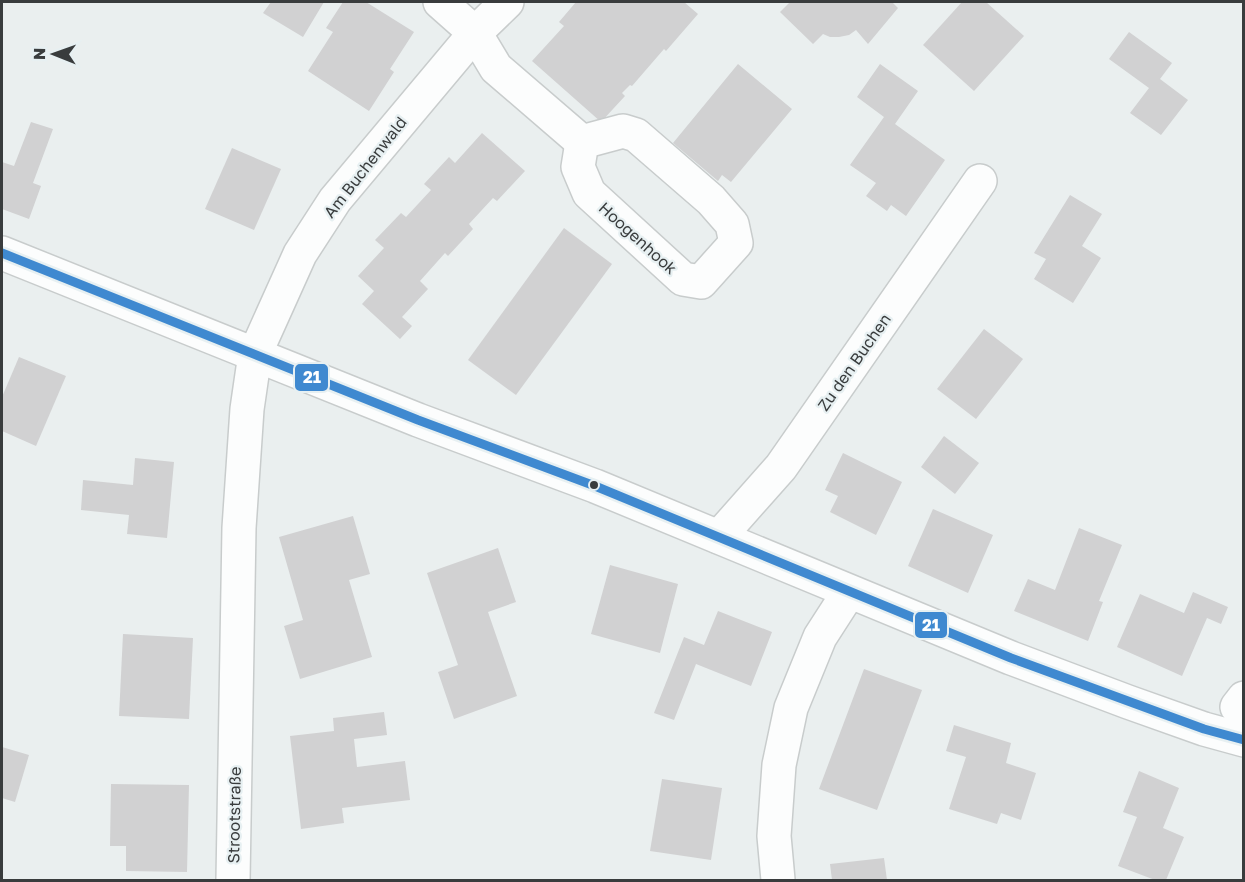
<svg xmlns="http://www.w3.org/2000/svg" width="1245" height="882" font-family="'Golos Text',sans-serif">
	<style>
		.building { fill: #d1d1d2 }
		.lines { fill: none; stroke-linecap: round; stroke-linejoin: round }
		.street-casing { stroke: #c8cccc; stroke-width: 36 }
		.secondary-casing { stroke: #c8cccc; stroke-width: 36 }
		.street { stroke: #fcfdfd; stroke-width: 33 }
		.secondary { stroke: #fcfdfd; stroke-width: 33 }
		.bus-1-casing { stroke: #e7f0f2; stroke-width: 14 }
		.bus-1 { stroke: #3f89d0; stroke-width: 9 }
		.bus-dot { fill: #393c3d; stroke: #e7f0f2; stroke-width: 2 }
		.labels { text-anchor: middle; stroke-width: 4.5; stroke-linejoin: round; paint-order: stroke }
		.street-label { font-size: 16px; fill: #393c3d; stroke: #e7f0f2 }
		.line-badge { stroke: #e7f0f2; stroke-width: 2 }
		.badge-label { font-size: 16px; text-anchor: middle; font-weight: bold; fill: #fff }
	</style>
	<rect width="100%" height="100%" fill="#eaefef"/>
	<g class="building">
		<path d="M 271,2 L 324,2 L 303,37 L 263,13 Z"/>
		<path d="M 343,2 L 366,2 L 414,32 L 390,69 L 394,72 L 369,111 L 308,71 L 333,32 L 326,28 Z"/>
		<path d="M 576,2 L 684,2 L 698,14 L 666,51 L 664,49 L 632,86 L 630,85 L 622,93 L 625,96 L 601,122 L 532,61 L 564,26 L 559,22 Z"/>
		<path d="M 790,2 L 892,2 L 898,8 L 868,44 L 856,30 L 849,35 L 839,37 L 830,37 L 823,34 L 813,44 L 780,12 Z"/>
		<path d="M 962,2 L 986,2 L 1024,36 L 974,91 L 923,45 Z"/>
		<path d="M 1129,32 L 1172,63 L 1160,79 L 1188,100 L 1161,135 L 1130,113 L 1149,88 L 1109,59 Z"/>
		<path d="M 738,64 L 792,109 L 731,182 L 722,175 L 718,181 L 673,143 Z"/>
		<path d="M 880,64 L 918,91 L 895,124 L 945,160 L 906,216 L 891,205 L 887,211 L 866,196 L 876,183 L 850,165 L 884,117 L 857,97 Z"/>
		<path d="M 31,122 L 53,129 L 33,183 L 41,186 L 29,219 L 2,209 L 2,162 L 14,166 Z"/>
		<path d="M 482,133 L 525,171 L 497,201 L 493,198 L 469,224 L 473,229 L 448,256 L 445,253 L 420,281 L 428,289 L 402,317 L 412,326 L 400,339 L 362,304 L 374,291 L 358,276 L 384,248 L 375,240 L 401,213 L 406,217 L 431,190 L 424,184 L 449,157 L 455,163 Z"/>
		<path d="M 232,148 L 281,169 L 254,230 L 205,209 Z"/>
		<path d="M 1070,195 L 1102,214 L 1082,246 L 1101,258 L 1073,303 L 1034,279 L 1046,259 L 1034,253 Z"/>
		<path d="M 564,228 L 612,264 L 516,395 L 468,360 Z"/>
		<path d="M 984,329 L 1023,359 L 976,419 L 937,389 Z"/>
		<path d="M 19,357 L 66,376 L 36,446 L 2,431 L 2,397 Z"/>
		<path d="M 944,436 L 979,463 L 955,494 L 921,467 Z"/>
		<path d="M 843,453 L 902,482 L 876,535 L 830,512 L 838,496 L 825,490 Z"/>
		<path d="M 135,458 L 174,462 L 167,538 L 127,534 L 129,515 L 81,510 L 83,480 L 133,485 Z"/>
		<path d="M 933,509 L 993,535 L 968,593 L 908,566 Z"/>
		<path d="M 353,516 L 370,574 L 349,580 L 372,657 L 300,679 L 284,626 L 303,620 L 279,537 Z"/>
		<path d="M 1079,528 L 1122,545 L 1099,601 L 1103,602 L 1088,641 L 1014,611 L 1028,579 L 1055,590 Z"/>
		<path d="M 498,548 L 516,602 L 488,612 L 517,696 L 454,719 L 438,672 L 458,665 L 427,573 Z"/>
		<path d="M 610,565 L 678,584 L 660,653 L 591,634 Z"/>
		<path d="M 1193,592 L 1228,607 L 1221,624 L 1207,618 L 1182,676 L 1117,647 L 1140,594 L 1184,613 Z"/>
		<path d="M 718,611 L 772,632 L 751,686 L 696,664 L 674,720 L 654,713 L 684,637 L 704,645 Z"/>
		<path d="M 123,634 L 193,638 L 189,719 L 119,716 Z"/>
		<path d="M 864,669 L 922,690 L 877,810 L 819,789 Z"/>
		<path d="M 384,712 L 387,735 L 354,739 L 357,767 L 405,761 L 410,800 L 342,808 L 344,823 L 301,829 L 290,736 L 334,731 L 333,718 Z"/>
		<path d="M 954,725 L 1011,743 L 1006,763 L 1036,773 L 1021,820 L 1001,813 L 997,824 L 949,809 L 966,757 L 946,751 Z"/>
		<path d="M 2,747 L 29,755 L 15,802 L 2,798 Z"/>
		<path d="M 1139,771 L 1179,788 L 1163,828 L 1184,837 L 1166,880 L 1155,880 L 1118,866 L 1137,817 L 1123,812 Z"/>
		<path d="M 662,779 L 722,788 L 711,860 L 650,851 Z"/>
		<path d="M 111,784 L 189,785 L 187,872 L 126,871 L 126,846 L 110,846 Z"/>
		<path d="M 884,858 L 887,880 L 832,880 L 830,864 Z"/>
	</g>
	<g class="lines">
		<defs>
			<g id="street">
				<path d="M 440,2 L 475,33 L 496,68 L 582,142"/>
				<path d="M 623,131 L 636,135 L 711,200 L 732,224 L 736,243 L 701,282 L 683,279 L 589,193 L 578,167 L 582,142 Z"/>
				<path d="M 719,537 L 781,467 L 980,181"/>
				<path d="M 1237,707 L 1244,698"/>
				<path d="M 233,880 L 239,528 L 247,409 L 255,354 L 300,254 L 335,200 L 475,33 L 507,2"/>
				<path d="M 778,880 L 774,836 L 779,765 L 791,708 L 820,637 L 849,592"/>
			</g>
			<path id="secondary" d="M 2,253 L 418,420 L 595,486 L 1011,658 L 1128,702 L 1204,729 L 1244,740"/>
		</defs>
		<use href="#street" class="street-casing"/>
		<use href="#secondary" class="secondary-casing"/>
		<use href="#street" class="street"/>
		<use href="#secondary" class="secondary"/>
		<defs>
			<path id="bus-1" d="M 2,253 L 418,420 L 595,486 L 1011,658 L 1204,729 L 1244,740"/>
		</defs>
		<use href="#bus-1" class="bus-1-casing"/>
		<use href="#bus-1" class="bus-1"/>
	</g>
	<circle class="bus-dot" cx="594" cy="485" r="5"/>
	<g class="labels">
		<g class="street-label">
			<text transform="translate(365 167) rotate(-52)" y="6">Am Buchenwald</text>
			<text transform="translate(638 238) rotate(42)" y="6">Hoogenhook</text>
			<text transform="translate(854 362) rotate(-55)" y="6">Zu den Buchen</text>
			<text transform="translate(234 815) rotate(-89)" y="6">Strootstraße</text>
		</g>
	</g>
	<g class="line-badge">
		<rect x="294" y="363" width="35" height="29" rx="6" fill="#3f89d0"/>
		<rect x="914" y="611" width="34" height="28" rx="6" fill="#3f89d0"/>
	</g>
	<g class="badge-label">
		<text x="312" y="383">21</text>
		<text x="931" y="631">21</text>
	</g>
	<rect width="1245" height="882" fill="none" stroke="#393c3d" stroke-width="6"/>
	<g transform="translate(54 54) rotate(271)" stroke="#e7f0f2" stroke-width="4.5" paint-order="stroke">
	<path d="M0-4.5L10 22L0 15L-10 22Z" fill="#393c3d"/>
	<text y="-9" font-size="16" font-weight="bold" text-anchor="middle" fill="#393c3d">N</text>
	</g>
</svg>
